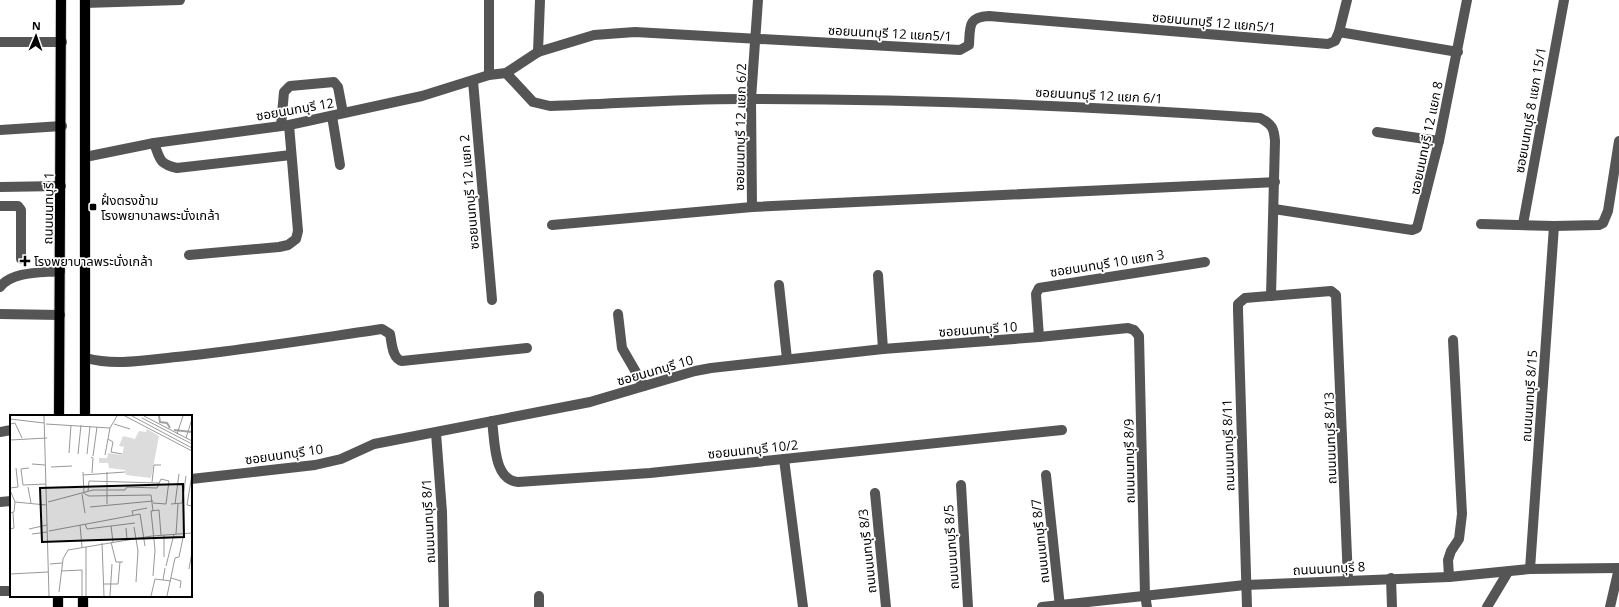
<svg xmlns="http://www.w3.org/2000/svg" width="1619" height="607" font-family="'Open Sans','Noto Sans Thai',sans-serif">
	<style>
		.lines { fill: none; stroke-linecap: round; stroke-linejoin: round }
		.major-casing { stroke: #dbdbdb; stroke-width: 12 }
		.minor { stroke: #555; stroke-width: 10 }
		.major { stroke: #000; stroke-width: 10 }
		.poi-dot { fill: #000; stroke: #fff; stroke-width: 1.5 }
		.labels { text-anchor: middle; stroke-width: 3.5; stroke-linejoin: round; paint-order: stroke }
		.street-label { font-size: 13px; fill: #000; stroke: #fff }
		.poi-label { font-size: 13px; fill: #000; stroke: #fff; text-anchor: start }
		.inset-river { fill: none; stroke: #a3a3a3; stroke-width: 2 }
		.inset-road { fill: none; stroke: #999; stroke-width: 1 }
		.view { fill: #000; fill-opacity: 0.15; stroke: #000; stroke-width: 2 }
		.inset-edge { fill: none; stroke: #000; stroke-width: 2 }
	</style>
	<rect width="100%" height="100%" fill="#fff"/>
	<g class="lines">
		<defs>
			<g id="major">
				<path d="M 85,0 L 85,416"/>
				<path d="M 59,416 L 61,0"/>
				<path d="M 58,607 L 58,596"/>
				<path d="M 83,607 L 83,596"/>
			</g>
		</defs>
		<use href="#major" class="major-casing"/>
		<g class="minor">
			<path d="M 489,0 L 489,75"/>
			<path d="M 85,3 L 180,0"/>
			<path d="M 1339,32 L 1458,52"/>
			<path d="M 0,42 L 62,42"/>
			<path d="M 538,52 L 540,0"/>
			<path d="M 506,73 L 533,102 L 550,106 C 617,104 685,98 753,99 C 922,99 1091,106 1260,118 C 1272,124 1274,128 1275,141 L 1271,296"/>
			<path d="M 473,81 L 492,300"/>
			<path d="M 332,116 L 340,165"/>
			<path d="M 281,126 L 284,92 L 290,86 L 334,82 L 338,87 L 343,113"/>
			<path d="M 0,130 L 62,126"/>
			<path d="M 1377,132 L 1439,141"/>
			<path d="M 154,143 C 160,159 159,164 177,168 L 291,155"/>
			<path d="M 85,157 L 154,143 L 289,125 L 367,108 L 422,96 L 489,75 L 506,73 L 538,52 L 594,35 L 635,32 L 960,50 L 969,45 C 970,26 968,17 989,16 L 1328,44 L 1335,41 L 1339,32 L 1347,0"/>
			<path d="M 0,187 L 61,186"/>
			<path d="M 0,206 L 18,206 L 21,210 L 21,259"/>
			<path d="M 752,207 L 751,99 L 758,0"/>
			<path d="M 1274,209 L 1412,230 L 1417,228 L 1439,141 L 1467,0"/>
			<path d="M 1481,224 L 1554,226 L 1599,225 L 1603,223 L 1608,211 L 1619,141"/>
			<path d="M 1523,224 L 1564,0"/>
			<path d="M 552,225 L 752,207 L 1275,182"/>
			<path d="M 189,255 L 279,247 L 288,245 L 296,239 L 298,231 L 289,125"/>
			<path d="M 878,275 L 883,349"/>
			<path d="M 779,285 L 787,359"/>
			<path d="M 0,287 C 13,271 41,273 60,271"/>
			<path d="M 0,314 L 60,315"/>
			<path d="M 618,314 L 622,348 L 644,386"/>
			<path d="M 1039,337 L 1036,294 L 1039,288 L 1205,262"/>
			<path d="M 86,358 C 115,366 146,360 176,357 C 245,350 313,339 382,329 L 390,334 C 392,343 392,359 402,361 L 527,348"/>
			<path d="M 492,421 C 495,440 493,480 518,482 L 650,473 L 1062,430"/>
			<path d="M 0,432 L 11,430"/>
			<path d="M 436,433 L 442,512 L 444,607"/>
			<path d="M 784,459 L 803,607"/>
			<path d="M 1046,475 L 1060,607"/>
			<path d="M 191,479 L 315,465 L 341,459 L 374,444 L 590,402 L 695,371 L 711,368 L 883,349 L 1039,337 L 1128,328 L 1134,330 L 1139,336 L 1145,595 L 1147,607"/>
			<path d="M 961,485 L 968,607"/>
			<path d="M 875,493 L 886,607"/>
			<path d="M 0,502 L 11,501"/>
			<path d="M 1530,569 L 1554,226"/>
			<path d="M 1449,577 L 1448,560 L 1451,551 L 1459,539 L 1462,514 L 1453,340"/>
			<path d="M 1391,578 L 1392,607"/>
			<path d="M 0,591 L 11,591"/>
			<path d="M 539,607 L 539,596"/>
			<path d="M 1042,607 L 1245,585 L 1449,577 L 1530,569 L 1619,568"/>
			<path d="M 1247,607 L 1238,310 L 1238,304 L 1245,298 L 1331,291 L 1336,295 L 1348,580"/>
			<path d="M 1487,607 L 1508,572"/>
			<path d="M 1610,607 L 1619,568"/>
		</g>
		<use href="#major" class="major"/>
	</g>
	<g class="poi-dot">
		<rect x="89" y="203" width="8" height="8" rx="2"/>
		<path d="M23 255h4v4h4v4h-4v4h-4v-4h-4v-4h4z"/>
	</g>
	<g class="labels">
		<g class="street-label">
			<text transform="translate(1214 22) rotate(5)" y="5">ซอยนนทบุรี 12 แยก5/1</text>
			<text transform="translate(890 33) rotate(3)" y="5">ซอยนนทบุรี 12 แยก5/1</text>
			<text transform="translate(1099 95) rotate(3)" y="5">ซอยนนทบุรี 12 แยก 6/1</text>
			<text transform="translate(295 109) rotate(-10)" y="5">ซอยนนทบุรี 12</text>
			<text transform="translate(1530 110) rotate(-80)" y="5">ซอยนนทบุรี 8 แยก 15/1</text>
			<text transform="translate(740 127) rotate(-89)" y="5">ซอยนนทบุรี 12 แยก 6/2</text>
			<text transform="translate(1426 138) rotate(-78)" y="5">ซอยนนทบุรี 12 แยก 8</text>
			<text transform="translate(469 192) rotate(-95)" y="5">ซอยนนทบุรี 12 แยก 2</text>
			<text transform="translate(48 208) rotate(-89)" y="5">ถนนนนทบุรี 1</text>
			<text transform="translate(1107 263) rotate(-9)" y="5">ซอยนนทบุรี 10 แยก 3</text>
			<text transform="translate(978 329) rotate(-4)" y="5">ซอยนนทบุรี 10</text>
			<text transform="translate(655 370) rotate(-16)" y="5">ซอยนนทบุรี 10</text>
			<text transform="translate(1529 396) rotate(-86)" y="5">ถนนนนทบุรี 8/15</text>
			<text transform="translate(1330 438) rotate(-92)" y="5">ถนนนนทบุรี 8/13</text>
			<text transform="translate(1228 445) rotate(-92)" y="5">ถนนนนทบุรี 8/11</text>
			<text transform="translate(753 449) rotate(-6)" y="5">ซอยนนทบุรี 10/2</text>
			<text transform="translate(284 454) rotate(-8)" y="5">ซอยนนทบุรี 10</text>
			<text transform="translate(1129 461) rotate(-91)" y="5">ถนนนนทบุรี 8/9</text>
			<text transform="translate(428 521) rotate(-93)" y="5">ถนนนนทบุรี 8/1</text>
			<text transform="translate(1040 541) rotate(-96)" y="5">ถนนนนทบุรี 8/7</text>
			<text transform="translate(951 547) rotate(-94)" y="5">ถนนนนทบุรี 8/5</text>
			<text transform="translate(867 551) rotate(-96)" y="5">ถนนนนทบุรี 8/3</text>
			<text transform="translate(1329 568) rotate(-3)" y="5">ถนนนนทบุรี 8</text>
		</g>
		<g class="poi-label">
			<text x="101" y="205">ฝั่งตรงข้าม<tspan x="101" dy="15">โรงพยาบาลพระนั่งเกล้า</tspan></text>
			<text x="34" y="266">โรงพยาบาลพระนั่งเกล้า</text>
		</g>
	</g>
	<g transform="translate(10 415)">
		<rect width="182" height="182" fill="#fff"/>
		<path d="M 137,14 L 149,21 L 141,63 L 116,60 L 115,55 L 99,53 L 98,48 L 89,48 L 89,43 L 97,43 L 98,38 L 112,40 L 114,32 L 109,31 L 113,21 L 125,24 L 129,16 L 136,17 Z" fill="#dcdcdc"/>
		<path class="inset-river" d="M 149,1 L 150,7 L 157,8 L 160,13M 164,15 L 182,17"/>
		<path class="inset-road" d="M 34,1 L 39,181M 115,1 L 182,36M 122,1 L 182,33M 134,1 L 182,26M 132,3 L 182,29M 0,4 L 34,8M 0,9 L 5,8 L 12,23M 36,9 L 100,13M 104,9 L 120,14M 167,19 L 173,1M 176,23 L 182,4M 98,24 L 103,27 L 101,37 L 112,39M 0,25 L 37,23M 59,38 L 61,10M 68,39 L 71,10M 77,39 L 80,11M 95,40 L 100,13 L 107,1M 83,41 L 87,12M 81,42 L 83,43 L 82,58M 22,49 L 35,50M 41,52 L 62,51M 19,53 L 11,54 L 13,70 L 36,69M 73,57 L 74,79M 97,57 L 97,89M 182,59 L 177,90 L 182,91M 73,60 L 115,57M 142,67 L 144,50 L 151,50M 18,72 L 21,88M 0,73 L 8,72 L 6,53M 0,75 L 5,87 L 4,97 L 0,98M 78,76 L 79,66 L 149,68M 72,79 L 75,98M 75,79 L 79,81 L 141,80 L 143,96M 5,87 L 36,90M 38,87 L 83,75 L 115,75 L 117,72 L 147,73 L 151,64 L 159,66 L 156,89 L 143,88M 161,89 L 172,88 L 176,61M 165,89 L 169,59M 80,92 L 143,86M 123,100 L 122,96 L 137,93M 75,109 L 77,114 L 125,108M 70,110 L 72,132M 101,111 L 103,127M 124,112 L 128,136 L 126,167M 116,113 L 117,125M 0,114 L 4,113 L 3,98M 19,114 L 37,110M 39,116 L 130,99 L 135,131M 22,119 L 37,117M 166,119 L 168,89M 101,127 L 106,147 L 113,147M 92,128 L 94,181M 76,132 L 76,181M 154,142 L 154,120M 40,149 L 52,148M 156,151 L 164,119M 179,154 L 182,137M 51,156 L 72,155 L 72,181M 0,159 L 38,157M 143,161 L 145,135 L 141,96 L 149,95 L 151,120M 161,163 L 171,166 L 170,173M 153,165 L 155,153M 94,169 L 108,169 L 110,147M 49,177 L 53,144 L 58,135 L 142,121 L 182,118M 100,181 L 102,149M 141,181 L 145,164 L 161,166M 157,181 L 165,143 L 169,142 L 174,118"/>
		<path class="view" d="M 173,69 L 174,122 L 32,127 L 30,73 Z"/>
		<rect width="182" height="182" class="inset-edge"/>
	</g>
	<g transform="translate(36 36) rotate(2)" stroke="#ffffff" stroke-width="3" paint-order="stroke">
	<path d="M0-3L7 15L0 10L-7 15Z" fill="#000000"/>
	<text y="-6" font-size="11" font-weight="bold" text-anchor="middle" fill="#000000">N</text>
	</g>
</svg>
